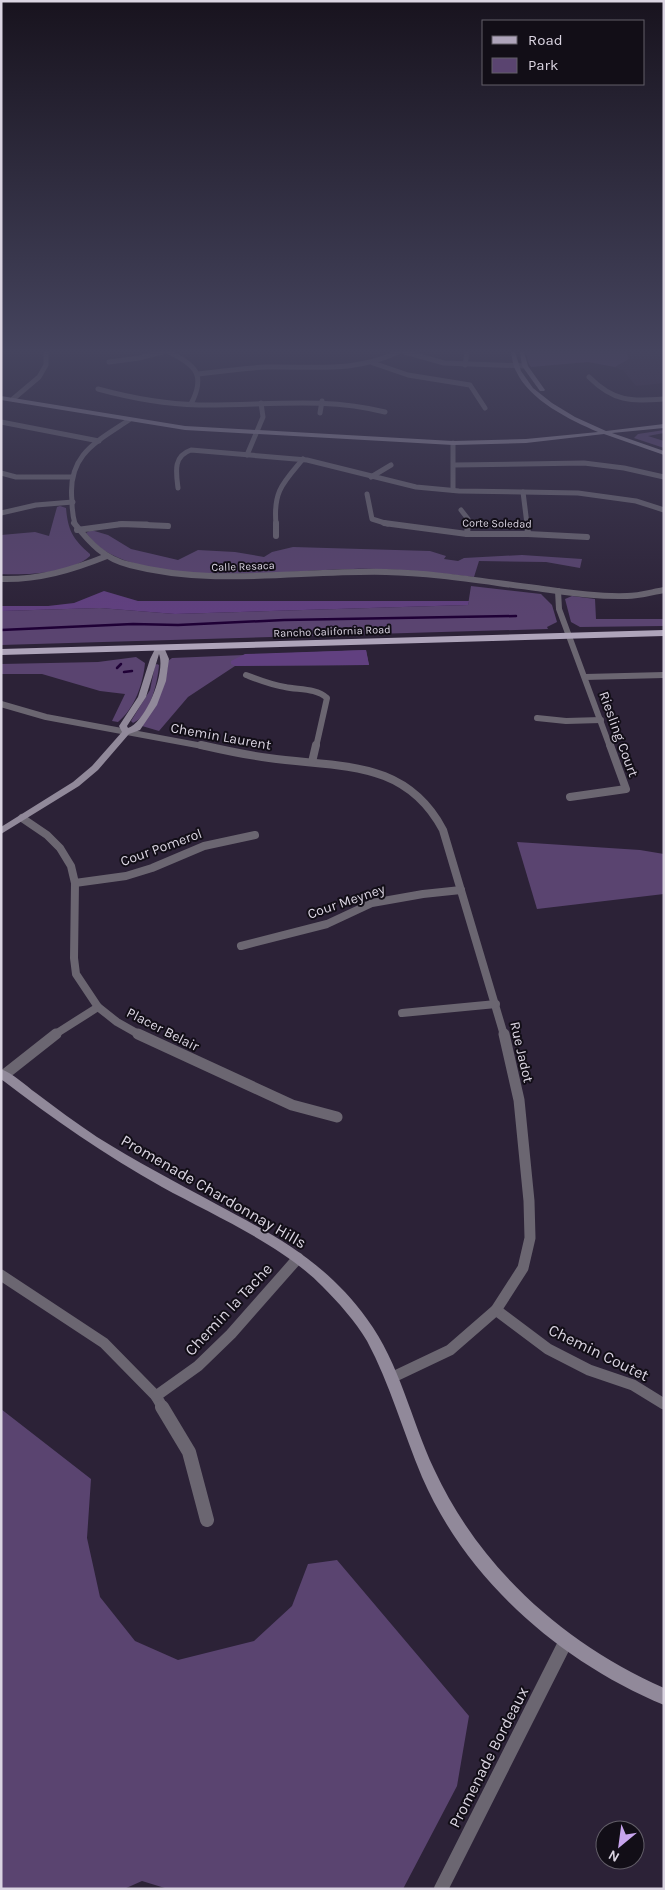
<svg xmlns="http://www.w3.org/2000/svg" width="665" height="1890" font-family="Karla,sans-serif">
	<style>
		.built { fill: #372a44 }
		.green { fill: #5a4470 }
		.forest { fill: #614080 }
		.lines { fill: none; stroke-linecap: round; stroke-linejoin: round }
		.stream { stroke: #1f0036; stroke-width: 2.5 }
		.street-far4 { stroke: #6b6671; stroke-width: 5 }
		.street-far3 { stroke: #6b6671; stroke-width: 6 }
		.street-far2 { stroke: #6b6671; stroke-width: 8 }
		.street-far1 { stroke: #6b6671; stroke-width: 11 }
		.street { stroke: #6b6671; stroke-width: 14 }
		.secondary { fill: #91899a; fill-rule: evenodd }
		.primary { fill: #aea4ba; fill-rule: evenodd }
		.labels { text-anchor: middle; stroke-width: 4; stroke-linejoin: round; paint-order: stroke }
		.far-street-label { font-size: 11px; fill: #dbd5e2; stroke: #120e17 }
		.street-label { font-size: 14px; fill: #dbd5e2; stroke: #120e17 }
		.near-street-label { font-size: 16px; fill: #dbd5e2; stroke: #120e17 }
	</style>
	<rect width="100%" height="100%" fill="#2c2237"/>
	<path class="built" d="M 626,352 L 664,352 L 664,383 L 636,386 L 624,371 L 615,367 L 629,359 Z"/>
	<g class="green">
		<path d="M 526,352 L 626,352 L 629,359 L 615,367 L 588,362 L 531,367 L 528,362 Z"/>
		<path d="M 664,430 L 664,433 L 648,436 L 664,441 L 664,448 L 634,438 L 638,434 Z"/>
		<path d="M 60,506 L 66,508 C 68,531 73,539 90,554 L 90,556 C 70,574 27,575 1,574 L 1,535 L 35,532 L 49,536 L 57,507 Z"/>
		<path d="M 91,530 L 108,535 L 131,549 L 178,560 L 198,550 L 235,552 L 264,557 L 272,552 L 293,547 L 430,551 L 446,556 L 444,559 L 458,561 L 464,558 L 522,555 L 582,559 L 580,568 L 546,562 L 479,561 L 474,577 C 434,573 393,568 353,569 C 283,570 166,587 105,551 C 97,546 92,540 86,533 Z"/>
		<path d="M 471,586 L 541,594 L 552,605 L 557,622 L 547,627 L 548,629 L 1,645 L 1,611 L 100,608 L 175,614 L 468,605 Z"/>
		<path d="M 572,596 L 595,599 L 596,619 L 664,619 L 664,626 L 580,627 L 571,622 L 565,599 Z"/>
		<path d="M 366,650 L 369,665 L 235,666 L 188,697 L 159,731 L 142,726 C 157,703 166,689 168,661 L 172,658 Z"/>
		<path d="M 136,657 L 145,663 C 143,684 135,708 118,722 L 112,721 L 125,694 L 100,691 L 42,674 L 1,674 L 1,664 L 98,662 Z"/>
		<path d="M 157,664 L 159,665 C 158,681 150,716 133,723 L 131,721 L 150,690 L 155,665 Z"/>
		<path d="M 517,842 L 640,850 L 664,854 L 664,894 L 537,909 Z"/>
		<path d="M 1,1409 L 91,1479 L 87,1538 L 100,1597 L 135,1641 L 178,1660 L 254,1641 L 292,1606 L 308,1564 L 337,1560 L 469,1716 L 457,1786 L 403,1889 L 168,1889 L 142,1881 L 124,1889 L 1,1889 Z"/>
	</g>
	<g class="forest">
		<path d="M 104,591 L 138,601 L 469,601 L 468,605 L 175,614 L 100,608 L 1,611 L 1,606 L 48,606 L 74,603 Z"/>
		<path d="M 366,650 L 369,665 L 235,666 L 231,664 L 231,661 L 245,654 Z"/>
	</g>
	<g class="lines">
		<g class="stream">
			<path d="M 1,630 L 133,624 L 178,625 L 284,620 L 516,616"/>
			<path d="M 117,668 L 121,664"/>
			<path d="M 124,672 L 132,671"/>
		</g>
		<g class="street-far4">
			<path d="M 169,352 C 196,365 206,375 191,404"/>
			<path d="M 405,352 L 444,363 L 525,366"/>
			<path d="M 109,362 L 139,358 L 162,352"/>
			<path d="M 373,363 L 408,375 L 470,385 L 485,408"/>
			<path d="M 465,365 L 467,352"/>
			<path d="M 198,374 C 221,371 244,368 267,367 C 314,366 354,373 398,352"/>
			<path d="M 589,377 C 614,402 630,401 664,399"/>
			<path d="M 98,389 C 131,398 165,404 199,405 C 262,406 323,396 385,412"/>
			<path d="M 13,399 L 39,377 L 46,365 L 46,352"/>
			<path d="M 320,413 L 322,401"/>
			<path d="M 1,422 L 99,441"/>
			<path d="M 453,443 L 453,490"/>
			<path d="M 247,455 L 263,417 L 261,403"/>
			<path d="M 454,465 L 584,463 L 624,468 L 664,477"/>
			<path d="M 1,473 L 16,477 L 72,477"/>
			<path d="M 371,477 L 391,465"/>
			<path d="M 178,488 C 176,472 173,456 191,450 L 307,460 L 416,487 L 459,491 L 578,493 L 636,501 L 664,510"/>
			<path d="M 523,492 L 527,524"/>
			<path d="M 367,494 L 372,519 L 388,524"/>
			<path d="M 461,510 L 468,519 L 468,524"/>
			<path d="M 1,513 L 36,505 L 73,502"/>
			<path d="M 75,524 C 73,517 72,508 72,501 C 67,455 96,442 129,420"/>
			<path d="M 119,524 L 147,524"/>
			<path d="M 276,524 C 273,491 283,483 303,459"/>
		</g>
		<g class="street-far3">
			<path d="M 74,523 C 90,543 104,559 130,565 C 214,587 300,570 386,572 C 436,573 487,582 536,588 C 566,592 596,597 627,596 C 639,596 652,592 664,590"/>
			<path d="M 276,523 L 276,536"/>
			<path d="M 384,523 L 467,534 L 528,534 L 587,537"/>
			<path d="M 527,523 L 528,534"/>
			<path d="M 77,530 L 122,524 L 168,526"/>
			<path d="M 467,534 L 468,523"/>
			<path d="M 1,579 C 39,580 72,570 107,556"/>
			<path d="M 558,591 L 559,609 L 610,747"/>
			<path d="M 246,675 C 259,680 271,685 285,687 C 298,690 316,688 327,698 L 316,747"/>
			<path d="M 585,677 L 664,675"/>
			<path d="M 1,704 L 46,717 L 208,747"/>
			<path d="M 537,718 L 566,721 L 601,720"/>
		</g>
		<g class="street-far2">
			<path d="M 201,745 C 223,750 246,755 269,758 C 338,768 405,758 443,830 L 504,1035"/>
			<path d="M 312,762 L 316,745"/>
			<path d="M 570,797 L 626,789 L 610,745"/>
			<path d="M 22,818 L 47,835 L 60,848 L 71,866 L 75,883 L 74,958 L 76,974 L 98,1007 L 117,1022 L 140,1035"/>
			<path d="M 75,883 L 126,876 L 152,868 L 204,846 L 255,835"/>
			<path d="M 241,946 L 327,924 L 372,903 L 423,894 L 461,890"/>
			<path d="M 402,1013 L 496,1004"/>
			<path d="M 54,1035 L 98,1007"/>
		</g>
		<g class="street-far1">
			<path d="M 138,1034 L 292,1105 L 337,1117"/>
			<path d="M 4,1075 L 56,1034"/>
			<path d="M 1,1275 L 104,1343 L 156,1396 L 163,1408"/>
			<path d="M 496,1310 L 548,1349 L 589,1370 L 633,1385 L 664,1404"/>
			<path d="M 391,1378 L 450,1350 L 496,1310 L 523,1268 L 530,1238 L 529,1201 L 519,1100 L 504,1034"/>
			<path d="M 156,1396 L 198,1366 L 231,1334 L 298,1258"/>
		</g>
		<g class="street">
			<path d="M 162,1407 L 189,1452 L 207,1520"/>
			<path d="M 441,1889 L 566,1641"/>
		</g>
		<g class="secondary">
			<path d="M 511,352 L 515,352 L 521,371 L 533,388 L 552,403 L 575,417 L 606,431 L 664,424 L 664,428 L 612,433 L 664,451 L 664,455 L 604,434 L 526,443 L 453,445 L 185,430 L 1,400 L 1,396 L 185,426 L 453,441 L 526,439 L 598,432 C 570,420 529,400 516,371 C 513,366 512,358 511,352 Z"/>
			<path d="M 520,352 L 524,352 L 528,366 L 545,390 L 544,391 L 540,391 L 522,366 Z"/>
			<path d="M 157,645 L 163,645 L 169,659 L 166,681 L 157,705 L 140,730 L 129,734 L 98,770 L 79,786 L 1,834 L 1,827 L 73,782 L 92,766 L 122,732 L 119,726 L 138,697 L 150,659 ZM 159,654 C 166,672 146,722 128,728 L 127,726 L 146,697 Z"/>
			<path d="M 1,1069 C 14,1074 25,1085 36,1093 C 56,1108 76,1123 97,1137 C 135,1161 176,1182 216,1204 C 276,1236 326,1262 367,1319 C 400,1364 411,1420 434,1469 C 480,1569 565,1644 664,1688 L 664,1705 C 561,1662 467,1581 422,1477 C 403,1432 390,1384 367,1341 C 355,1321 339,1303 322,1286 C 282,1245 213,1215 162,1187 C 105,1155 53,1119 1,1079 Z"/>
		</g>
		<path class="primary" d="M 664,630 L 664,636 L 1,655 L 1,649 Z"/>
	</g>
	<linearGradient id="sky" x2="0" y2="1"><stop stop-color="#18131e"/><stop offset="0.57" stop-color="#45445e"/><stop offset="1" stop-color="#45445e" stop-opacity="0"/></linearGradient>
	<rect width="665" height="616" fill="url(#sky)"/>
	<g class="labels">
		<g class="far-street-label">
			<text transform="translate(497 523) rotate(1)" y="4">Corte Soledad</text>
			<text transform="translate(243 566) rotate(-2)" y="4">Calle Resaca</text>
			<text transform="translate(332 631) rotate(-2)" y="4">Rancho California Road</text>
		</g>
		<g class="street-label">
			<text transform="translate(619 734) rotate(70)" y="5">Riesling Court</text>
			<text transform="translate(221 736) rotate(10)" y="5">Chemin Laurent</text>
			<text transform="translate(161 847) rotate(-20)" y="5">Cour Pomerol</text>
			<text transform="translate(346 901) rotate(-19)" y="5">Cour Meyney</text>
			<text transform="translate(163 1029) rotate(27)" y="5">Placer Belair</text>
			<text transform="translate(522 1052) rotate(77)" y="5">Rue Jadot</text>
		</g>
		<g class="near-street-label">
			<text transform="translate(214 1191) rotate(30)" y="6">Promenade Chardonnay Hills</text>
			<text transform="translate(228 1309) rotate(-47)" y="6">Chemin la Tache</text>
			<text transform="translate(599 1352) rotate(26)" y="6">Chemin Coutet</text>
			<text transform="translate(488 1757) rotate(-63)" y="6">Promenade Bordeaux</text>
		</g>
	</g>
	<rect width="665" height="1890" fill="none" stroke="#dbd5e2" stroke-width="5"/>
	<rect x="482" y="20" width="162" height="65" fill="#120e17" stroke="#625e68"/>
	<rect x="492" y="36" width="25" height="8" fill="#aea4ba" stroke="#625e68"/>
	<text x="528" y="45" font-size="15" fill="#dbd5e2">Road</text>
	<rect x="492" y="58" width="25" height="15" fill="#5a4470" stroke="#625e68"/>
	<text x="528" y="70" font-size="15" fill="#dbd5e2">Park</text>
	<g transform="translate(620 1845) rotate(209)"><circle r="24" fill="#120e17" stroke="#625e68"/>
	<path d="M0-4L9 19L0 12L-9 19Z" fill="#c8a5ee"/>
	<text y="-8" font-size="14" font-weight="bold" text-anchor="middle" fill="#dbd5e2">N</text>
	</g>
</svg>
